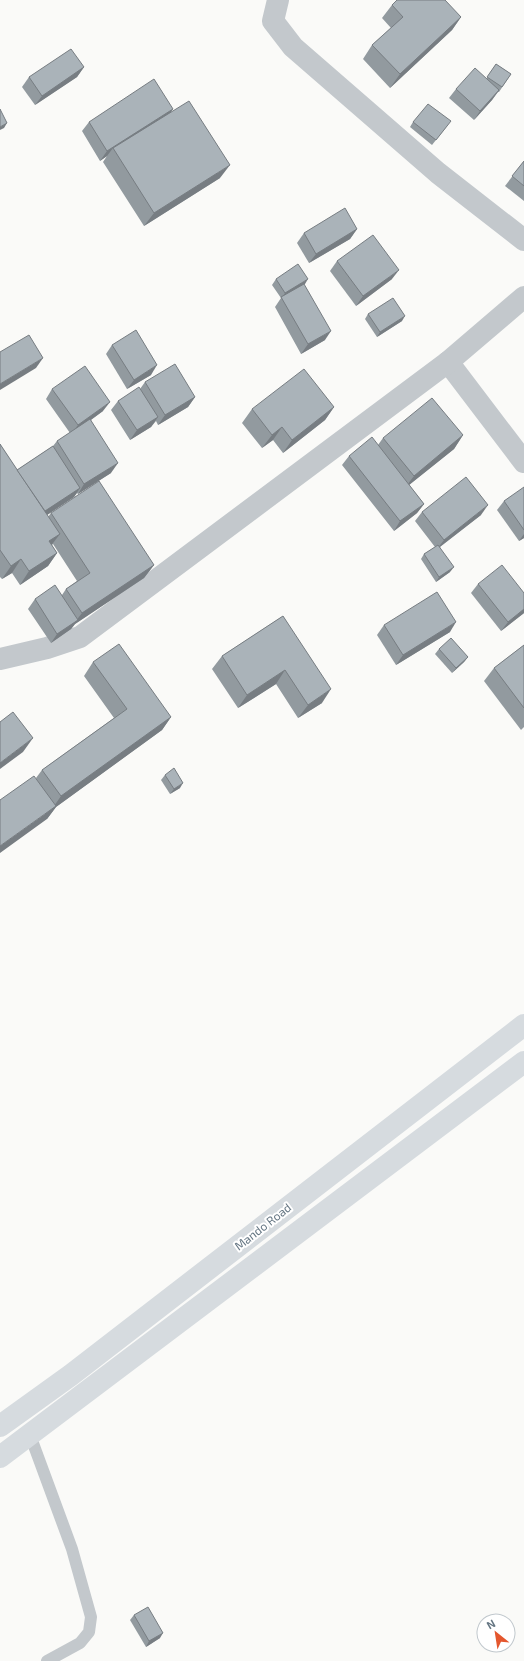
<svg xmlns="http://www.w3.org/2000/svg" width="524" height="1661" font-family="'Exo 2',sans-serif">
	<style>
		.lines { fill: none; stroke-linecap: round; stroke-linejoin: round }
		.lane { stroke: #c3c8cc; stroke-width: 12 }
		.street { stroke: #c3c8cc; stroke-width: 22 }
		.highway { stroke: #d6dbdf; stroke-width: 22 }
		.wall { fill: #929a9f }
		.shaded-wall { fill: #777d82 }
		.building { fill: #aab3b9; stroke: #777d82 }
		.labels { text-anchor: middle; stroke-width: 4; stroke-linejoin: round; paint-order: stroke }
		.street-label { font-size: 12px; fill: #657683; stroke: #fff }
	</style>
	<rect width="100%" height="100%" fill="#fafaf8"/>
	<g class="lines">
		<path class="lane" d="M 30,1435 L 72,1549 L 91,1617 L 89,1632 L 80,1643 L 47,1661"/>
		<g class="street">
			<path d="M 278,0 L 273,21 L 293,47 L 438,173 L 524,240"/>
			<path d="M 448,362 L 524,462"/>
			<path d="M 0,659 L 47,648 L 80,637 L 448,362 L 524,297"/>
		</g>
		<g class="highway">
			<path d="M 0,1426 L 71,1375 L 524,1025"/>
			<path d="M 0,1457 L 524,1062"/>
		</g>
	</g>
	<g class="wall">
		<path d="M 392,5 L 461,17 L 452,30 L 390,88 L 363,59 L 372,45 L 391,28 L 382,18 Z"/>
		<path d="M 496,64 L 511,74 L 499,92 L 498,92 L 492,100 L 474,120 L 449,98 L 456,89 L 486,79 Z"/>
		<path d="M 84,67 L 77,77 L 35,105 L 22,87 L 29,77 Z"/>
		<path d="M 173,109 L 171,112 L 220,178 L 144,226 L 103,162 L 107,156 L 100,161 L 82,131 L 89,122 Z"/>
		<path d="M 413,122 L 447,126 L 432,145 L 410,127 Z"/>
		<path d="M 524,161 L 524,201 L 505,186 Z"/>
		<path d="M 357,229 L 350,239 L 309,263 L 297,243 L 304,233 Z"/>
		<path d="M 337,261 L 392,279 L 356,306 L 330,271 Z"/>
		<path d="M 276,279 L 305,284 L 302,285 L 325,340 L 301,354 L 275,307 L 281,298 L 272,285 Z"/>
		<path d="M 368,314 L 402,321 L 377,337 L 365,319 Z"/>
		<path d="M 112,345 L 151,375 L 127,389 L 106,354 Z"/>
		<path d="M 145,382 L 195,397 L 188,407 L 158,425 L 156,421 L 151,427 L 130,440 L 111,410 L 118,401 L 140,389 Z"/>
		<path d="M 52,389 L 103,411 L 91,420 L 111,473 L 78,494 L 77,493 L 74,497 L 47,515 L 48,517 L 51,513 L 154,565 L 144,578 L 75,624 L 71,629 L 51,643 L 28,609 L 35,599 L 62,595 L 66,589 L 77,581 L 53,544 L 52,545 L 57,553 L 48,566 L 20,585 L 12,573 L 2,579 L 0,577 L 0,444 L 17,470 L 53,446 L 57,441 L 70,433 L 46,399 Z"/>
		<path d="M 334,407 L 325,420 L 283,453 L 273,440 L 262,448 L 242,423 L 252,409 Z"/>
		<path d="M 463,435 L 454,449 L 409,485 L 424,504 L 417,513 L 394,531 L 342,465 L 349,456 L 378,445 L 383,438 Z"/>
		<path d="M 524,488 L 524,538 L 519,541 L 497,510 L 504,501 Z"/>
		<path d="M 422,512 L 481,515 L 440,547 L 450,572 L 436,582 L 421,559 L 424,554 L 435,547 L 415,521 Z"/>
		<path d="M 478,584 L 524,593 L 524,613 L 501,631 L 471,593 Z"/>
		<path d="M 283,616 L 322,703 L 298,718 L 276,684 L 238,708 L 212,669 L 222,656 Z"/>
		<path d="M 384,625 L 450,632 L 396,665 L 377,635 Z"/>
		<path d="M 524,645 L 524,727 L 521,730 L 484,681 L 494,668 Z"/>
		<path d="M 439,649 L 468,657 L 464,662 L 452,673 L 435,654 Z"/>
		<path d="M 93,662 L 171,717 L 162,730 L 56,807 L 47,819 L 36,778 L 42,770 L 114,718 L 84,676 Z"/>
		<path d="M 165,775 L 180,788 L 170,794 L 161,780 Z"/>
		<path d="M 134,1615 L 160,1638 L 146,1647 L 130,1620 Z"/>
	</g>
	<g class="shaded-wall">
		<path d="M 461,17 L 452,30 L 390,88 L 400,74 Z"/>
		<path d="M 84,67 L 77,77 L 35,105 L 42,96 Z"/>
		<path d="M 499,90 L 492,100 L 474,120 L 480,111 Z"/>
		<path d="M 173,109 L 166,119 L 113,148 L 107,156 L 100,161 L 107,151 Z"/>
		<path d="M 7,123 L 4,128 L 0,130 L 0,127 Z"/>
		<path d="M 230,165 L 220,178 L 144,226 L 154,213 Z"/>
		<path d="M 357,229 L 350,239 L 309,263 L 316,254 Z"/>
		<path d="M 399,270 L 392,279 L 356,306 L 363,296 Z"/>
		<path d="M 308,279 L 305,284 L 281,299 L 285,293 Z"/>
		<path d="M 405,316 L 402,321 L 377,337 L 380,332 Z"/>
		<path d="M 331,331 L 325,340 L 301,354 L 308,344 Z"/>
		<path d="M 43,358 L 36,368 L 0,390 L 0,384 Z"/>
		<path d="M 157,365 L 151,375 L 127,389 L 134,380 Z"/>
		<path d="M 195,397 L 188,407 L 158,425 L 165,415 Z"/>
		<path d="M 110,402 L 103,411 L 71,434 L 78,425 Z"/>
		<path d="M 334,407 L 325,420 L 283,453 L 292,440 Z"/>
		<path d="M 158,417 L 151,427 L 130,440 L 137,430 Z"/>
		<path d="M 282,427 L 273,440 L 262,448 L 272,435 Z"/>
		<path d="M 463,435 L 454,449 L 404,489 L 414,476 Z"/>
		<path d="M 118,463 L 111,473 L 78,494 L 84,484 Z"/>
		<path d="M 80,488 L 74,497 L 38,521 L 44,511 Z"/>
		<path d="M 424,504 L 417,513 L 394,531 L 400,521 Z"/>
		<path d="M 488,505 L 481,515 L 437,549 L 444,540 Z"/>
		<path d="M 60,534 L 50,547 L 49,541 Z"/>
		<path d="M 524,534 L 524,538 L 519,541 Z"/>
		<path d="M 57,553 L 48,566 L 20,585 L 29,571 Z"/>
		<path d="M 21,559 L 12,573 L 2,579 L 11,566 Z"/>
		<path d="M 154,565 L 144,578 L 75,624 L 71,629 L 51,643 L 57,634 L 75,622 L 82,613 Z"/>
		<path d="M 454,567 L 450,572 L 436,582 L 439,577 Z"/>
		<path d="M 524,609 L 524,613 L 501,631 L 508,622 Z"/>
		<path d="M 456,622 L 450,632 L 396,665 L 403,655 Z"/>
		<path d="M 468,657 L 464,662 L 452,673 L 456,668 Z"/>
		<path d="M 285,670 L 276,684 L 238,708 L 247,695 Z"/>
		<path d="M 331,689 L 322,703 L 298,718 L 308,705 Z"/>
		<path d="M 171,717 L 162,730 L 56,807 L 47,819 L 0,853 L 0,846 L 52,809 L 61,796 Z"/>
		<path d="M 33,738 L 23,752 L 0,769 L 0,763 Z"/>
		<path d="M 183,783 L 180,788 L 170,794 L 174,789 Z"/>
		<path d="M 163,1633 L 160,1638 L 146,1647 L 149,1641 Z"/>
	</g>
	<g class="building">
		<path d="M 397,0 L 445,0 L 461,17 L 400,74 L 372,45 L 403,17 L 392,5 Z"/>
		<path d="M 71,49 L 84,67 L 42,96 L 29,77 Z"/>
		<path d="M 496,64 L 511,74 L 502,87 L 487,77 Z"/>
		<path d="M 475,68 L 499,90 L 480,111 L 456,89 Z"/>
		<path d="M 154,79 L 173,109 L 107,151 L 89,122 Z"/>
		<path d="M 189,101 L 230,165 L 154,213 L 113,148 Z"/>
		<path d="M 428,104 L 451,121 L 436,140 L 413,122 Z"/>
		<path d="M 0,109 L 7,123 L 0,127 Z"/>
		<path d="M 524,161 L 524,186 L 512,176 Z"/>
		<path d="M 345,208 L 357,229 L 316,254 L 304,233 Z"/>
		<path d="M 373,235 L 399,270 L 363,296 L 337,261 Z"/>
		<path d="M 298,264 L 308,279 L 285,293 L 276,279 Z"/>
		<path d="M 304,284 L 331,331 L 308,344 L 281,297 Z"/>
		<path d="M 393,298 L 405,316 L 380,332 L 368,314 Z"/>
		<path d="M 136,330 L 157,365 L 134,380 L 112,345 Z"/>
		<path d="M 29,335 L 43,358 L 0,384 L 0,352 Z"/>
		<path d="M 175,364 L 195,397 L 165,415 L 145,382 Z"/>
		<path d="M 85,366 L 110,402 L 78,425 L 52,389 Z"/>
		<path d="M 304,369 L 334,407 L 292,440 L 282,427 L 272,435 L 252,409 Z"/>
		<path d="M 139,387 L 158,417 L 137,430 L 118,401 Z"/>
		<path d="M 432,398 L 463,435 L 414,476 L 383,438 Z"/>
		<path d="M 90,419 L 118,463 L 84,484 L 57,441 Z"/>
		<path d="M 372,437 L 424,504 L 400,521 L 349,456 Z"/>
		<path d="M 0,444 L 60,534 L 49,541 L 57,553 L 29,571 L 21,559 L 11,566 L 0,550 Z"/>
		<path d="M 53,446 L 80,488 L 45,511 L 17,470 Z"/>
		<path d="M 466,477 L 488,505 L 444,540 L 422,512 Z"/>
		<path d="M 99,481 L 154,565 L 82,613 L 66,589 L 90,573 L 51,513 Z"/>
		<path d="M 524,487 L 524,530 L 504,501 Z"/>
		<path d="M 438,545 L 454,567 L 439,577 L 424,554 Z"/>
		<path d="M 502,565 L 524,593 L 524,609 L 508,622 L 478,584 Z"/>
		<path d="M 55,585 L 78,620 L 57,634 L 35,599 Z"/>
		<path d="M 437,592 L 456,622 L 403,655 L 384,625 Z"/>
		<path d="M 283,616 L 331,689 L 308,705 L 285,670 L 247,695 L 222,656 Z"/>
		<path d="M 451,638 L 468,657 L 456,668 L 439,649 Z"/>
		<path d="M 119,644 L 171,717 L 61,796 L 42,770 L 127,709 L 93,662 Z"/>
		<path d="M 524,645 L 524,708 L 494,668 Z"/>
		<path d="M 13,712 L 33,738 L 0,763 L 0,722 Z"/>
		<path d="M 174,768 L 183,783 L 174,789 L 165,775 Z"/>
		<path d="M 34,776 L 56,806 L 0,846 L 0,800 Z"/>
		<path d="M 148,1607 L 163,1633 L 149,1641 L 134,1615 Z"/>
	</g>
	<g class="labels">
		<g class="street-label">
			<text transform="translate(263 1227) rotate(-38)" y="4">Mando Road</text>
		</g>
	</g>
	<g transform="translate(496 1633) rotate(330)"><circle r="19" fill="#ffffff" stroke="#c1c8cd"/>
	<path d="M0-3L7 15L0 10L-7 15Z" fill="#e4572e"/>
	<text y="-6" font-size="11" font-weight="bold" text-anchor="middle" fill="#657683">N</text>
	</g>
</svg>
